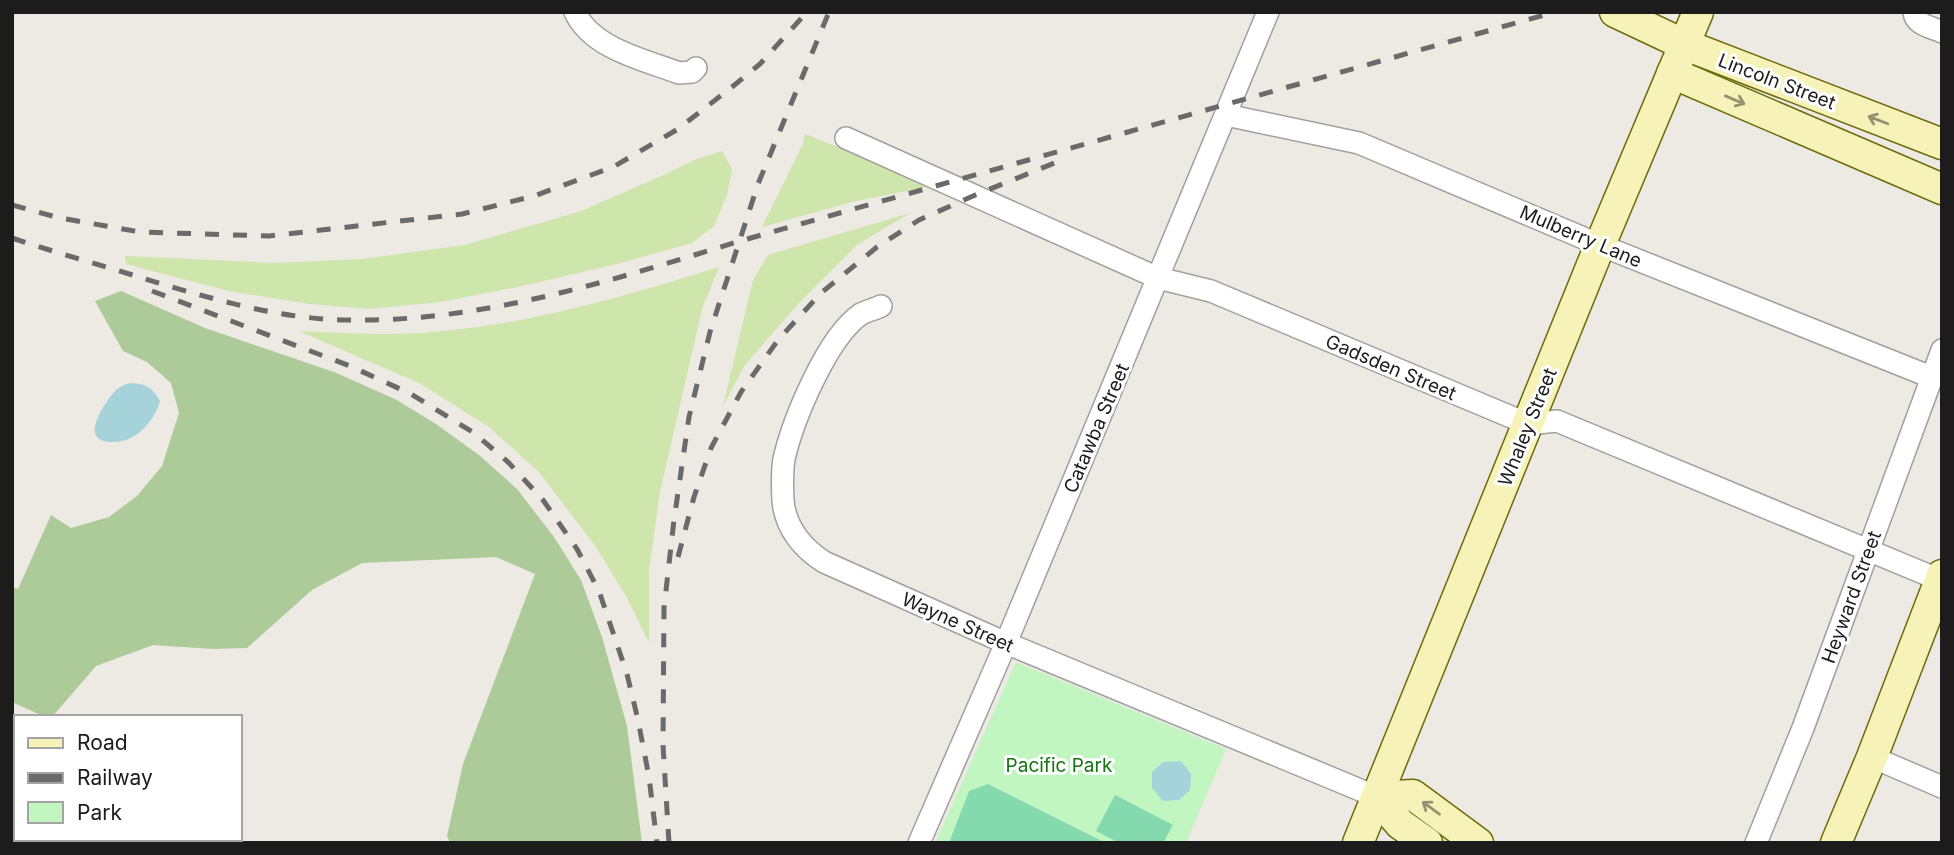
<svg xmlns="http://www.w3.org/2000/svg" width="1954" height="855" font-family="Inter,sans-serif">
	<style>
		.grass { fill: #cee5ab }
		.forest { fill: #adcb99 }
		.park { fill: #c2f6c1 }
		.pitch { fill: #84d9af }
		.water { fill: #a5d3d9 }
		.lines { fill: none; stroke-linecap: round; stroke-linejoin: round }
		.street-casing { stroke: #a0a0a0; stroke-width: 24 }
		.secondary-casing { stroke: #6d6c0a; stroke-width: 33 }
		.street { stroke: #fff; stroke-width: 21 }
		.secondary { stroke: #f6f2b8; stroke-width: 30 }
		.rail { stroke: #6a6a6a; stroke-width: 5; stroke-dasharray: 14 14; stroke-linecap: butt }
		.oneway { stroke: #949272 }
		.labels { text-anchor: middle; stroke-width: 6; stroke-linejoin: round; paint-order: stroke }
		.street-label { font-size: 19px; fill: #1c1c1c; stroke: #fff }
		.park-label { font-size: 19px; fill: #147411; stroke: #fff }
	</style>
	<rect width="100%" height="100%" fill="#ede9e3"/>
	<g class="grass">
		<path d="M 805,134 L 858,155 L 926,187 L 852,202 L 762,227 L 803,144 Z"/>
		<path d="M 722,151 L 732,169 L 727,195 L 714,226 L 692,243 L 617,264 L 518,287 L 441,302 L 369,309 L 310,304 L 228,291 L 126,264 L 125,256 L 275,263 L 362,259 L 465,245 L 581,211 L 659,177 L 697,159 Z"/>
		<path d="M 910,213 L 857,245 L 798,304 L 745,365 L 723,406 L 753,280 L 768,255 Z"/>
		<path d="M 719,267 L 702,309 L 660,492 L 649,570 L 649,643 L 626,596 L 596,547 L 539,472 L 489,427 L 421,384 L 299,331 C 344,333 389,336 433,332 C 531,324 626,296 719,267 Z"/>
	</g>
	<path class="forest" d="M 121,291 L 205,328 L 334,372 L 395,399 L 436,424 L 479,455 L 517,489 L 554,537 L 581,580 L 602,637 L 627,726 L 642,843 L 450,843 L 447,836 L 463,764 L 535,574 L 496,557 L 362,563 L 312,590 L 247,648 L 213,649 L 153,645 L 96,666 L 52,717 L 45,717 L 12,702 L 12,587 L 18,589 L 51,515 L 71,528 L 109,517 L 137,496 L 162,466 L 179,413 L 171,383 L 147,362 L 123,351 L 95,301 Z"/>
	<path class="park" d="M 1016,662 L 1226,749 L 1186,843 L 935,843 Z"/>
	<g class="pitch">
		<path d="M 988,784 L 1106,843 L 949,843 L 969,791 Z"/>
		<path d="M 1115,795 L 1173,825 L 1163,843 L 1119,843 L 1096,831 Z"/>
	</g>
	<g class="water">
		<path d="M 131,383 C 146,384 153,388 160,401 C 155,421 136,442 114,442 C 109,442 102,442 98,438 C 87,428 108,398 116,390 C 121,386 125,384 131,383 Z"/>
		<path d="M 1181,761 L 1191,774 L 1190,790 L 1179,800 L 1163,801 L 1152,788 L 1152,772 L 1163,762 Z"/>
	</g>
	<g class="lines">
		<defs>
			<g id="street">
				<path d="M 575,12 C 592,49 645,60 679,73 L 692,72 L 696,68"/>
				<path d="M 1914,12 C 1915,25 1931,27 1942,32"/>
				<path d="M 1226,115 L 1359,143 L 1600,245 L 1931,377"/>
				<path d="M 846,138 L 1158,278 L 1211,291 L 1528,424 L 1557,421 L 1940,580"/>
				<path d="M 881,306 C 875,309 867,311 861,314 C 827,337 793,420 784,459 C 782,470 782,497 784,508 C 789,532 804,549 824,562 L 1006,643 L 1377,797"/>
				<path d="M 1872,757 L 1942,787"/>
				<path d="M 54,843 L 55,839"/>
				<path d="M 919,843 L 1006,643 L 1268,12"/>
				<path d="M 1756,843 L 1803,728 L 1942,350"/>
			</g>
			<g id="secondary">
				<path d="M 1615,12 L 1683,44 L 1942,144"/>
				<path d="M 1672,73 L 1942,189"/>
				<path d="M 1377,797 L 1413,795 L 1478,843"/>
				<path d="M 1377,797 L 1400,824 L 1427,843"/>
				<path d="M 1358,843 L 1600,245 L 1698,12"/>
				<path d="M 1836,843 L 1872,757 L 1942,575"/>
			</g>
		</defs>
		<use href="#street" class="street-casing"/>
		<use href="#secondary" class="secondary-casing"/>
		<use href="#street" class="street"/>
		<use href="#secondary" class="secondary"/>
		<g class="rail">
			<path d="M 12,205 L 60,218 L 140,232 L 269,236 L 462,214 L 534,196 L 613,167 L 678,129 L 732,87 L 760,64 L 807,12"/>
			<path d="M 12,238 C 54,252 97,264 139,277 C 205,297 277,319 346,320 C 481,323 613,280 740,241 L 1555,12"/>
			<path d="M 152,291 L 350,366 L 411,394 L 474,433 L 508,462 L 543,500 L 577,549 L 599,591 L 627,674 L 638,720 L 649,777 L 657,843"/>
			<path d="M 678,557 L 694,497 L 711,448 L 741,392 L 778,340 L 821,293 L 877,247 L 919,220 L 973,196 L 1057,162"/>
			<path d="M 669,843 L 663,745 L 664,608 L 674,520 L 689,417 L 710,332 L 758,184 L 829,12"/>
		</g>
	</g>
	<defs><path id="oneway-shaft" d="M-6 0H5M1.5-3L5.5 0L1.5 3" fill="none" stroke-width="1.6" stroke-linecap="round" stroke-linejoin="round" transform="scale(1.75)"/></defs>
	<g class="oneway">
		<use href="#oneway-shaft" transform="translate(1735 100) rotate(23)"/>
		<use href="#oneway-shaft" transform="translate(1878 120) rotate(-159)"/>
		<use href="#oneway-shaft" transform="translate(1431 808) rotate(-144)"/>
	</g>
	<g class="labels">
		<g class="street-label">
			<text transform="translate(1777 81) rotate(21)" y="7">Lincoln Street</text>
			<text transform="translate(1581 236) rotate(23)" y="7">Mulberry Lane</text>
			<text transform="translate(1391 367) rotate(23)" y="7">Gadsden Street</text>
			<text transform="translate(1527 427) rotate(-68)" y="7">Whaley Street</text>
			<text transform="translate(1096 428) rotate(-67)" y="7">Catawba Street</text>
			<text transform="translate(1851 597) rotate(-70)" y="7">Heyward Street</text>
			<text transform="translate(958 622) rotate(24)" y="7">Wayne Street</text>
		</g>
		<g class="park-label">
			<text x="1059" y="772">Pacific Park</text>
		</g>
	</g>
	<rect width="1954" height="855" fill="none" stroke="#1c1c1c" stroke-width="28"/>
	<rect x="14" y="715" width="228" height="126" fill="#ffffff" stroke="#a4a4a4" stroke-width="2"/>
	<rect x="28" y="738" width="35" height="10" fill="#f6f2b8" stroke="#a4a4a4" stroke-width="2"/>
	<text x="77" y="750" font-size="21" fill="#1c1c1c">Road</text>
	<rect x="28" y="773" width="35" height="10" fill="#6a6a6a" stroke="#a4a4a4" stroke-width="2"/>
	<text x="77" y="785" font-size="21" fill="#1c1c1c">Railway</text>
	<rect x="28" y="802" width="35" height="21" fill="#c2f6c1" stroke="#a4a4a4" stroke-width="2"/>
	<text x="77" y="820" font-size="21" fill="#1c1c1c">Park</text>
</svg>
